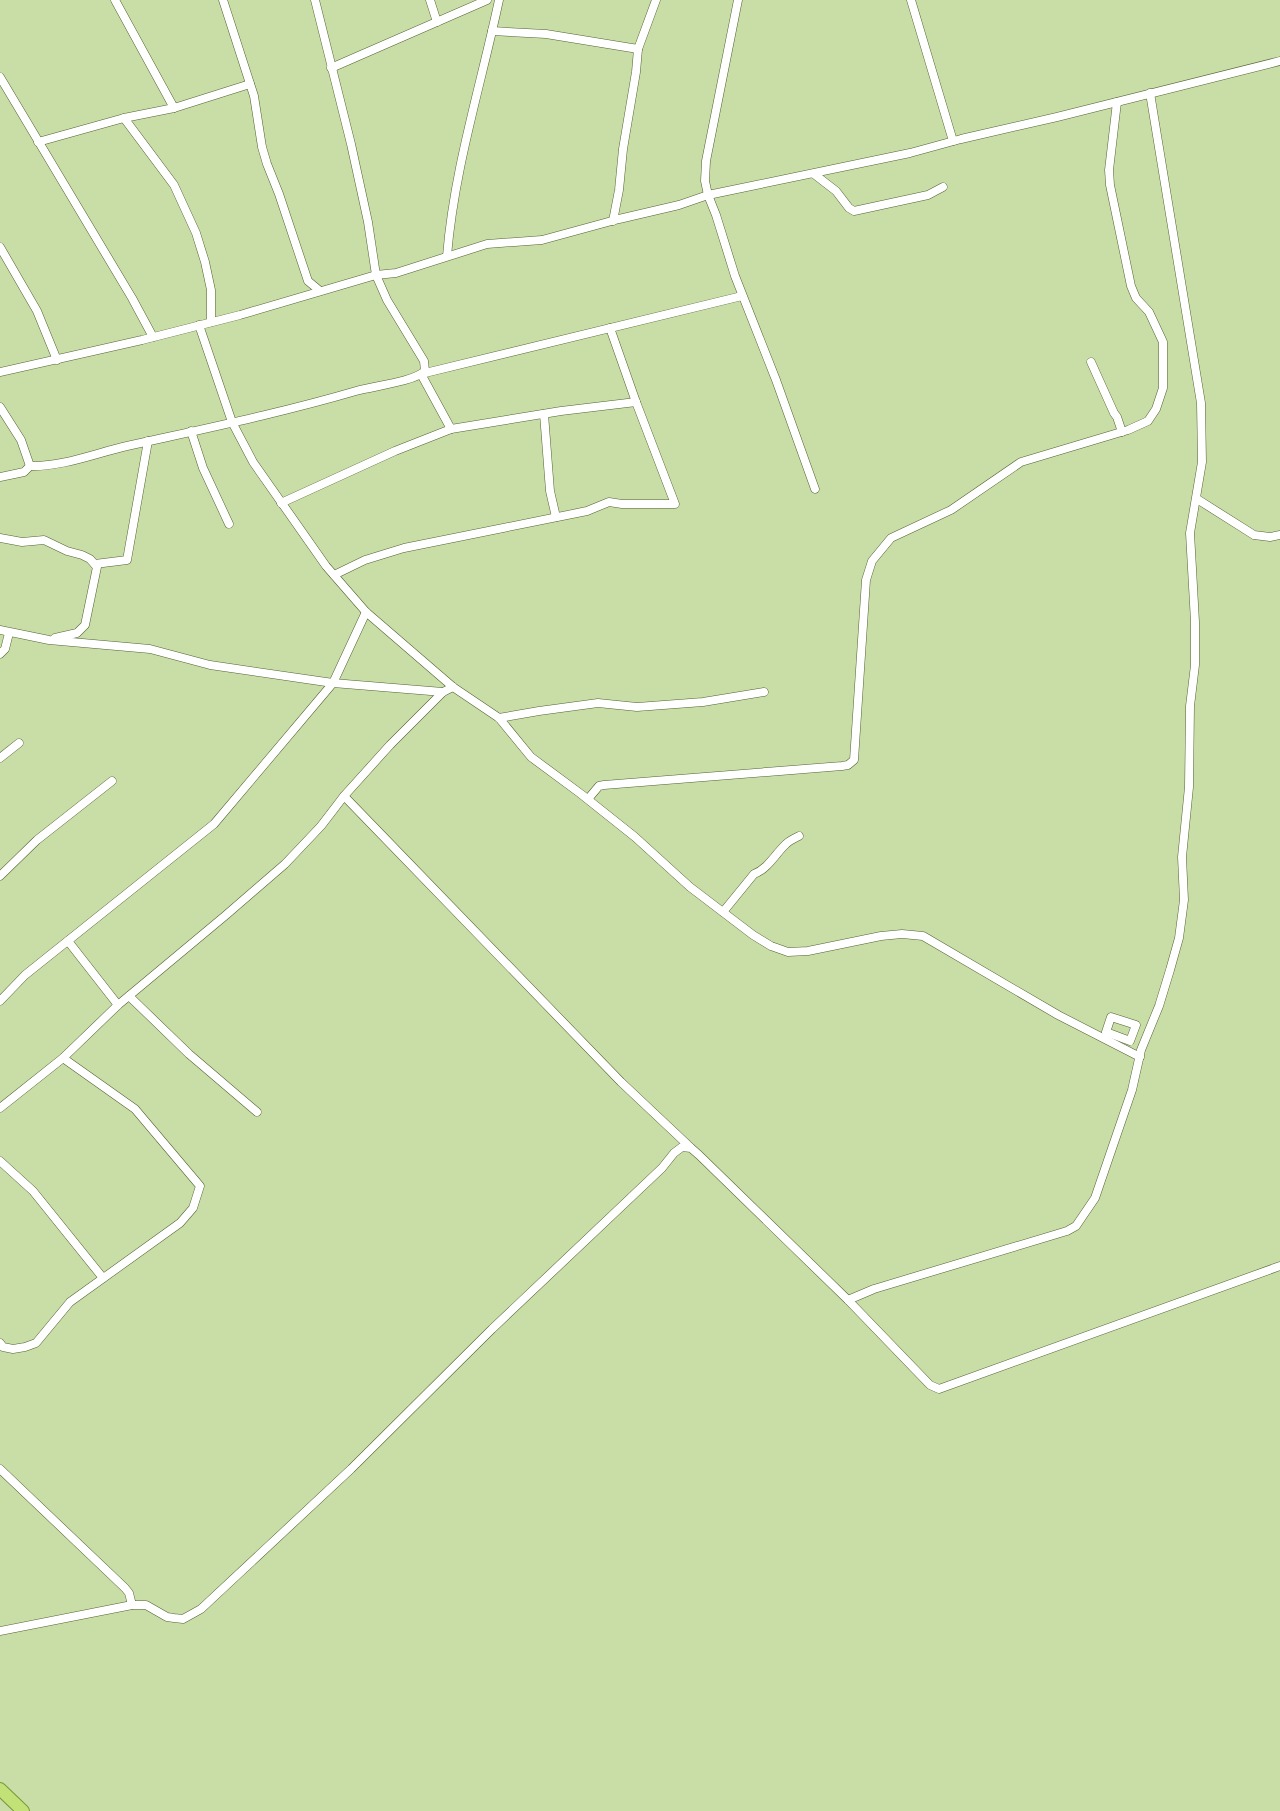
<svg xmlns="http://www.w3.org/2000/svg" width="1280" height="1811" font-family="Inter,sans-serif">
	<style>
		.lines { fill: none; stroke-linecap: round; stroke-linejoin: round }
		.minor-casing { stroke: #536332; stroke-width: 9 }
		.trunk-casing { stroke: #7a963a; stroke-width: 14 }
		.minor { stroke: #fff; stroke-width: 8 }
		.trunk { stroke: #c2e278; stroke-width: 12 }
	</style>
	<rect width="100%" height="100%" fill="#c9dda7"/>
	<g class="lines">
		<defs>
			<g id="minor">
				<path d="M 115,0 L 174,108"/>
				<path d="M 223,0 L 254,96 L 262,147 L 267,164 L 279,194 L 308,281 L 320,291"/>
				<path d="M 430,0 L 437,22"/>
				<path d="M 738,0 L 706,161 L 705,181 L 708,195 L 716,215 L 735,276 L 776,380 L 815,489"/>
				<path d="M 911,0 L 953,141"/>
				<path d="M 492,31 L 546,34 L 638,49"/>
				<path d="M 331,68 L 487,0"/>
				<path d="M 0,77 L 132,298 L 153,337"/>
				<path d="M 124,118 L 174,185 L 196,233 L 205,262 L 211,290 L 211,322"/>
				<path d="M 38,142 L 124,118 L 174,108 L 250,84"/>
				<path d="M 814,174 L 836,191 L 849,208 L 854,211 L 928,195 L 943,187"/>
				<path d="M 613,221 L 619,190 L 623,149 L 636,72 L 638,49 L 656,0"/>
				<path d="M 0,247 L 37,311 L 57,360"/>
				<path d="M 447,256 C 454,169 481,85 499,0"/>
				<path d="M 199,325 L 232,422 L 253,462 L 326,566 L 366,612 L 453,687 L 499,718 L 531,757 L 581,794 L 635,837 L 690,887 L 753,935 L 771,946 L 788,952 L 808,951 L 881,936 L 902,934 L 923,936 L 1058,1015 L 1140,1057"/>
				<path d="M 1091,362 L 1114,413 L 1117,417 L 1122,432"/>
				<path d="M 0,372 L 142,340 L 240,315 L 376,275 L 396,273 L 487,244 L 542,240 L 619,219 L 679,205 L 708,195 L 910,153 L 961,139 L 1057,117 L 1280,61"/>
				<path d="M 0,407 L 21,440 L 30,466 C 62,467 96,453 127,446 C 203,429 281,413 356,391 C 373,386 413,382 425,371 L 424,361 L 387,300 L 376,275 L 368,222 L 351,144 L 315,0"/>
				<path d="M 544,414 L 550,491 L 556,517"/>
				<path d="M 451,429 L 421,374 L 742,296"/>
				<path d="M 191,431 L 203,468 L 229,524"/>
				<path d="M 0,477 L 24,472 L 30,466"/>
				<path d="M 1197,499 L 1254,535 L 1270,537 L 1280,535"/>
				<path d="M 281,503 L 395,451 L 451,429 L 561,411 L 636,402"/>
				<path d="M 0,538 L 22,542 L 44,540 L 67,551 L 82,555 L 90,559 L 97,567 L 85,625 L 77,633 L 55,638"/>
				<path d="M 95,564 L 127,560 L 148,441"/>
				<path d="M 334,575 L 365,560 L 404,548 L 587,511 L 609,502 L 622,504 L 675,504 L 636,402 L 610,328"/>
				<path d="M 0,630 L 49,640 L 150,649 L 210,665 L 333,683 L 443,692"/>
				<path d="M 0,654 L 5,649 L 9,633"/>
				<path d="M 499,718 L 539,711 L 598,703 L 637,707 L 703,702 L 764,692"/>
				<path d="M 0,758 L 19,743"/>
				<path d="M 344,796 L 621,1082 L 690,1147"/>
				<path d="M 588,799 L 599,786 L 604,785 L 842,766 L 848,765 L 854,760 L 866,580 L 872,561 L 891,538 L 951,510 L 1021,462 L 1128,430 L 1148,421 L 1156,409 L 1163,388 L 1163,342 L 1149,312 L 1136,298 L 1131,286 L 1110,185 L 1109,170 L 1117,102"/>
				<path d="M 0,876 L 37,840 L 112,781"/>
				<path d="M 723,912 L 754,874 C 768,869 776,853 786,844 C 790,840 795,838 799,836"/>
				<path d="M 68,941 L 118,1005"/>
				<path d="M 129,996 L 189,1054 L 257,1112"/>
				<path d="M 0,1001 L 25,975 L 214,824 L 333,683 L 366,612"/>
				<path d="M 1111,1017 L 1136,1025 L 1130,1041 L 1106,1032 Z"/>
				<path d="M 0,1108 L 63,1058 L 118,1005 L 226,915 L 285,864 L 321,826 L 344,796 L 390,745 L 443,692 L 453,687"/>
				<path d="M 0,1161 L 33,1191 L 103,1278"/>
				<path d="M 848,1300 L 874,1289 L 1067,1231 L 1076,1226 L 1095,1198 L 1132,1090 L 1141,1050 L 1159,1006 L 1170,970 L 1179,938 L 1184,900 L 1182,857 L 1189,787 L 1190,706 L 1195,665 L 1195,622 L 1190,533 L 1202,462 L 1201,403 L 1150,93"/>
				<path d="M 0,1343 L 3,1347 L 13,1349 L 25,1347 L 36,1343 L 70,1302 L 180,1223 L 193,1208 L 200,1186 L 135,1109 L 63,1058"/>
				<path d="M 0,1469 L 125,1588 L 129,1593 L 132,1605"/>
				<path d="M 0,1631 L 132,1605 L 146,1605 L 167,1617 L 174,1618 L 183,1619 L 201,1609 L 351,1469 L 492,1329 L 662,1168 L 674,1153 L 682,1147 L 691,1148 L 699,1155 L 848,1300 L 930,1385 L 939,1389 L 1280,1266"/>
			</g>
			<path id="trunk" d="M 0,1789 L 23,1811"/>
		</defs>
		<use href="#minor" class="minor-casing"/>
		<use href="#trunk" class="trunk-casing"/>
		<use href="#minor" class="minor"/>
		<use href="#trunk" class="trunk"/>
	</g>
</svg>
